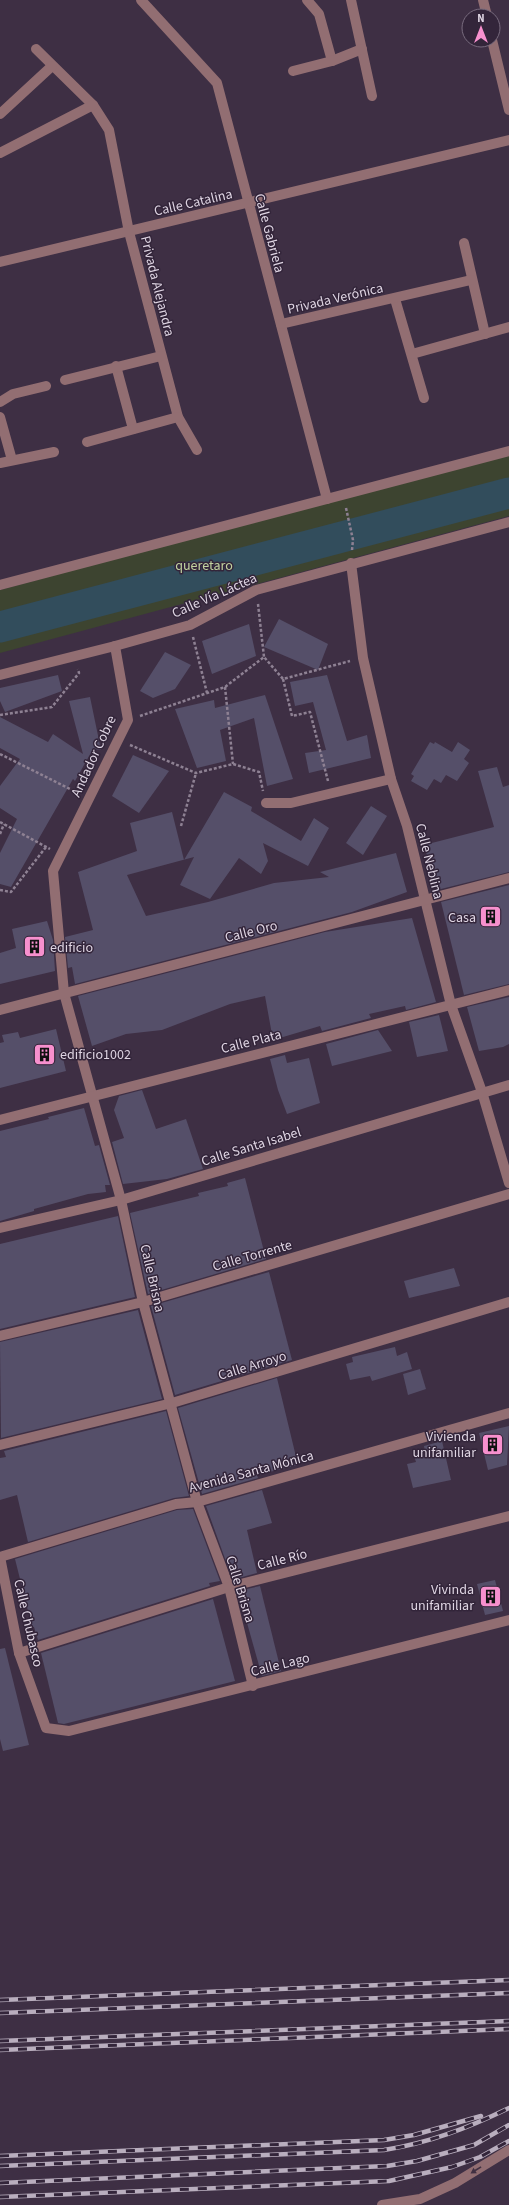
<svg xmlns="http://www.w3.org/2000/svg" width="509" height="2205" font-family="'Source Sans 3',sans-serif">
	<style>
		.green { fill: #3d4430 }
		.lines { fill: none; stroke-linecap: round; stroke-linejoin: round }
		.river { stroke: #324d5c; stroke-width: 31 }
		.building { fill: #554f69 }
		.path { stroke: #8e8193; stroke-width: 2.5; stroke-dasharray: 3 2; stroke-linecap: butt }
		.minor { stroke: #926e72; stroke-width: 10 }
		.rail-casing { stroke: #b9aebe; stroke-width: 4.5 }
		.rail { stroke: #33253a; stroke-width: 3; stroke-dasharray: 9; stroke-linecap: butt }
		.oneway { fill: #413042 }
		.labels { text-anchor: middle; stroke-width: 3; stroke-linejoin: round; paint-order: stroke }
		.street-label { font-size: 14px; fill: #dfd5e3; stroke: #33253a }
		.park-label { font-size: 14px; fill: #c1d3a0; stroke: #33253a }
		.poi-label { font-size: 14px; fill: #dfd5e3; stroke: #33253a; text-anchor: end }
	</style>
	<rect width="100%" height="100%" fill="#3e2f44"/>
	<path class="green" d="M 509,451 L 509,516 L 0,653 L 0,590 Z"/>
	<g class="lines">
		<path class="river" d="M 0,627 L 509,493"/>
	</g>
	<g class="building">
		<path d="M 279,619 L 328,644 L 318,670 L 264,647 Z"/>
		<path d="M 249,624 L 256,656 L 212,674 L 202,641 Z"/>
		<path d="M 165,652 L 191,665 L 175,689 L 153,698 L 140,691 Z"/>
		<path d="M 58,675 L 62,691 L 5,712 L 0,701 L 0,688 Z"/>
		<path d="M 327,675 L 347,741 L 367,735 L 371,758 L 309,773 L 305,753 L 326,750 L 313,702 L 295,706 L 290,682 Z"/>
		<path d="M 265,695 L 293,779 L 267,786 L 254,718 L 220,730 L 226,761 L 197,768 L 175,709 L 214,700 L 215,708 Z"/>
		<path d="M 90,697 L 101,750 L 93,749 L 75,781 L 73,779 L 11,887 L 0,884 L 0,853 L 17,819 L 0,808 L 0,786 L 20,759 L 0,748 L 0,717 L 48,742 L 53,734 L 83,754 L 69,701 Z"/>
		<path d="M 430,742 L 434,744 L 435,742 L 452,752 L 458,742 L 470,750 L 464,759 L 469,763 L 457,781 L 446,775 L 441,783 L 434,779 L 427,790 L 411,781 L 414,776 L 411,774 Z"/>
		<path d="M 133,755 L 169,771 L 139,813 L 112,796 Z"/>
		<path d="M 497,767 L 503,787 L 509,785 L 509,872 L 437,890 L 424,845 L 494,827 L 478,771 Z"/>
		<path d="M 224,792 L 252,807 L 251,811 L 301,841 L 314,818 L 329,828 L 308,866 L 263,843 L 268,861 L 261,874 L 239,858 L 210,899 L 180,885 L 194,857 L 127,875 L 146,916 L 208,902 L 274,883 L 329,877 L 320,872 L 396,853 L 407,892 L 352,912 L 75,984 L 72,967 L 68,968 L 65,937 L 93,930 L 78,872 L 137,851 L 130,823 L 172,812 L 184,860 Z"/>
		<path d="M 371,806 L 387,816 L 363,855 L 346,843 Z"/>
		<path d="M 509,885 L 509,984 L 464,995 L 441,902 Z"/>
		<path d="M 412,918 L 436,1002 L 406,1010 L 405,1006 L 369,1014 L 371,1018 L 322,1031 L 320,1026 L 273,1040 L 265,996 L 230,1004 L 162,1030 L 126,1034 L 92,1046 L 78,996 L 325,932 Z"/>
		<path d="M 47,921 L 53,940 L 55,971 L 0,984 L 0,953 L 16,948 L 12,929 Z"/>
		<path d="M 509,997 L 509,1044 L 503,1047 L 479,1051 L 467,1007 Z"/>
		<path d="M 439,1015 L 448,1051 L 417,1057 L 409,1022 Z"/>
		<path d="M 56,1029 L 66,1071 L 0,1088 L 0,1043 L 4,1042 L 2,1035 L 18,1032 L 20,1038 Z"/>
		<path d="M 378,1030 L 392,1051 L 332,1066 L 326,1044 Z"/>
		<path d="M 285,1055 L 287,1063 L 309,1058 L 320,1103 L 287,1114 L 278,1090 L 270,1059 Z"/>
		<path d="M 142,1090 L 156,1129 L 186,1119 L 203,1169 L 167,1179 L 123,1184 L 112,1142 L 124,1138 L 114,1110 L 119,1096 Z"/>
		<path d="M 84,1108 L 95,1146 L 99,1145 L 110,1185 L 105,1185 L 106,1192 L 88,1194 L 34,1209 L 34,1211 L 0,1221 L 0,1131 L 49,1119 L 48,1117 Z"/>
		<path d="M 245,1178 L 266,1259 L 148,1294 L 130,1213 L 199,1196 L 198,1193 L 228,1186 L 227,1183 Z"/>
		<path d="M 118,1216 L 135,1297 L 0,1329 L 0,1244 Z"/>
		<path d="M 454,1268 L 460,1286 L 409,1298 L 404,1281 Z"/>
		<path d="M 269,1272 L 292,1360 L 175,1395 L 151,1306 Z"/>
		<path d="M 138,1310 L 162,1399 L 1,1438 L 0,1342 Z"/>
		<path d="M 395,1347 L 397,1356 L 407,1352 L 412,1369 L 372,1381 L 370,1376 L 350,1380 L 346,1364 L 353,1362 L 352,1357 Z"/>
		<path d="M 420,1369 L 426,1389 L 408,1395 L 403,1374 Z"/>
		<path d="M 277,1378 L 298,1465 L 257,1475 L 258,1478 L 202,1494 L 178,1408 Z"/>
		<path d="M 166,1411 L 189,1496 L 174,1498 L 28,1542 L 17,1495 L 0,1500 L 0,1458 L 6,1457 L 4,1451 Z"/>
		<path d="M 509,1426 L 507,1465 L 488,1470 L 479,1433 Z"/>
		<path d="M 442,1441 L 451,1480 L 413,1488 L 407,1464 L 416,1462 L 414,1456 L 425,1453 L 424,1446 Z"/>
		<path d="M 262,1490 L 272,1523 L 247,1530 L 257,1573 L 235,1579 L 232,1578 L 206,1506 Z"/>
		<path d="M 193,1509 L 220,1581 L 209,1583 L 210,1586 L 38,1640 L 34,1627 L 32,1627 L 15,1559 L 177,1510 Z"/>
		<path d="M 495,1580 L 503,1611 L 485,1615 L 477,1584 Z"/>
		<path d="M 260,1586 L 281,1671 L 262,1676 L 238,1591 Z"/>
		<path d="M 213,1599 L 235,1681 L 64,1724 L 58,1723 L 41,1653 Z"/>
		<path d="M 5,1648 L 29,1745 L 3,1751 L 0,1739 L 0,1649 Z"/>
	</g>
	<g class="lines">
		<g class="path">
			<path d="M 346,508 L 353,540 L 352,550"/>
			<path d="M 258,604 L 264,657"/>
			<path d="M 193,637 L 207,693"/>
			<path d="M 283,679 L 292,716 L 310,712 L 328,781"/>
			<path d="M 225,687 L 233,764"/>
			<path d="M 0,715 L 52,707 L 79,673 L 78,669"/>
			<path d="M 140,716 L 225,687 L 264,657 L 283,679 L 350,661"/>
			<path d="M 130,745 L 196,773 L 233,764 L 259,772 L 263,791"/>
			<path d="M 0,754 L 78,793"/>
			<path d="M 0,822 L 50,849"/>
			<path d="M 181,826 L 196,773"/>
			<path d="M 0,834 L 4,824"/>
			<path d="M 0,890 L 11,892 L 46,847"/>
		</g>
		<g class="minor">
			<path d="M 141,0 L 217,83 L 327,499"/>
			<path d="M 307,0 L 319,14 L 332,61"/>
			<path d="M 351,0 L 372,96"/>
			<path d="M 483,0 L 487,16"/>
			<path d="M 492,40 L 509,110"/>
			<path d="M 36,49 L 93,105 L 109,130 L 129,232 L 178,417 L 197,450"/>
			<path d="M 293,71 L 332,61 L 362,49"/>
			<path d="M 0,114 L 52,66"/>
			<path d="M 0,153 L 93,105"/>
			<path d="M 464,243 L 485,334"/>
			<path d="M 0,262 L 509,140"/>
			<path d="M 395,299 L 424,398"/>
			<path d="M 281,324 L 471,280"/>
			<path d="M 412,354 L 509,327"/>
			<path d="M 116,366 L 133,429"/>
			<path d="M 65,380 L 161,356"/>
			<path d="M 0,402 L 13,394 L 46,386"/>
			<path d="M 0,417 L 12,460"/>
			<path d="M 87,442 L 178,417"/>
			<path d="M 0,463 L 54,452"/>
			<path d="M 351,563 L 363,658 L 391,779 L 407,826 L 451,1005 L 482,1092 L 509,1183"/>
			<path d="M 0,585 L 509,451"/>
			<path d="M 115,646 L 128,720 L 53,871 L 64,993 L 121,1200 L 143,1302 L 197,1502 L 229,1587 L 253,1686"/>
			<path d="M 0,675 L 115,646 L 190,625 L 256,590 L 509,522"/>
			<path d="M 266,803 L 291,803 L 391,779"/>
			<path d="M 0,1010 L 509,878"/>
			<path d="M 0,1120 L 509,990"/>
			<path d="M 0,1228 L 121,1200 L 509,1085"/>
			<path d="M 0,1336 L 143,1302 L 509,1194"/>
			<path d="M 0,1445 L 172,1403 L 509,1302"/>
			<path d="M 0,1557 L 19,1653 L 46,1728 L 69,1731 L 509,1620"/>
			<path d="M 0,1557 L 176,1504 L 197,1502 L 509,1413"/>
			<path d="M 19,1653 L 229,1587 L 509,1516"/>
			<path d="M 382,2205 L 420,2199 L 455,2183 L 509,2150"/>
		</g>
		<defs>
			<g id="rail">
				<path d="M 0,2000 L 509,1980"/>
				<path d="M 0,2013 L 509,1993"/>
				<path d="M 0,2041 L 509,2021"/>
				<path d="M 0,2050 L 509,2029"/>
				<path d="M 0,2156 L 384,2140 L 414,2135 L 481,2116"/>
				<path d="M 0,2166 L 384,2150 C 429,2143 468,2128 509,2108"/>
				<path d="M 0,2183 L 387,2166 L 417,2161 L 474,2145 L 509,2125"/>
				<path d="M 0,2197 L 389,2181 L 452,2167 L 480,2157 L 509,2141"/>
			</g>
		</defs>
		<use href="#rail" class="rail-casing"/>
		<use href="#rail" class="rail"/>
	</g>
	<defs><path id="oneway-solid" d="M-6-.8H1V-3.2L6.5 0L1 3.2V.8H-6Z"/></defs>
	<use class="oneway" href="#oneway-solid" transform="translate(476 2170) rotate(148)"/>
	<defs>
		<symbol id="building-square" viewBox="-11 -11 22 22"><rect x="-9" y="-9" width="18" height="18" rx="4" fill="#f790ce" stroke="#33253a"/><path d="M-4-6H4V6H1V3H-1V6H-4ZM-2.5-4.3h1.7v1.8h-1.7ZM.8-4.3h1.7v1.8H.8ZM-2.5-1h1.7V.8h-1.7ZM.8-1h1.7V.8H.8Z" fill="#111"/></symbol>
	</defs>
	<g fill-rule="evenodd">
		<use href="#building-square" x="478" y="904" width="25" height="25"/>
		<use href="#building-square" x="22" y="934" width="25" height="25"/>
		<use href="#building-square" x="32" y="1042" width="25" height="25"/>
		<use href="#building-square" x="480" y="1432" width="25" height="25"/>
		<use href="#building-square" x="478" y="1584" width="25" height="25"/>
	</g>
	<g class="labels">
		<g class="street-label">
			<text transform="translate(193 202) rotate(-13)" y="5">Calle Catalina</text>
			<text transform="translate(270 233) rotate(75)" y="5">Calle Gabriela</text>
			<text transform="translate(158 286) rotate(76)" y="5">Privada Alejandra</text>
			<text transform="translate(335 298) rotate(-13)" y="5">Privada Verónica</text>
			<text transform="translate(214 595) rotate(-24)" y="5">Calle Vía Láctea</text>
			<text transform="translate(93 756) rotate(-65)" y="5">Andador Cobre</text>
			<text transform="translate(430 861) rotate(76)" y="5">Calle Neblina</text>
			<text transform="translate(251 931) rotate(-14)" y="5">Calle Oro</text>
			<text transform="translate(251 1041) rotate(-14)" y="5">Calle Plata</text>
			<text transform="translate(251 1146) rotate(-17)" y="5">Calle Santa Isabel</text>
			<text transform="translate(252 1255) rotate(-16)" y="5">Calle Torrente</text>
			<text transform="translate(153 1278) rotate(77)" y="5">Calle Brisna</text>
			<text transform="translate(252 1365) rotate(-17)" y="5">Calle Arroyo</text>
			<text transform="translate(251 1471) rotate(-15)" y="5">Avenida Santa Mónica</text>
			<text transform="translate(282 1559) rotate(-14)" y="5">Calle Río</text>
			<text transform="translate(241 1589) rotate(73)" y="5">Calle Brisna</text>
			<text transform="translate(29 1623) rotate(77)" y="5">Calle Chubasco</text>
			<text transform="translate(280 1664) rotate(-14)" y="5">Calle Lago</text>
		</g>
		<g class="park-label">
			<text x="204" y="570">queretaro</text>
		</g>
		<g class="poi-label">
			<text x="476" y="922">Casa</text>
			<text x="50" y="952" text-anchor="start">edificio</text>
			<text x="60" y="1059" text-anchor="start">edificio1002</text>
			<text x="476" y="1441">Vivienda<tspan x="476" dy="16">unifamiliar</tspan></text>
			<text x="474" y="1594">Vivinda<tspan x="474" dy="16">unifamiliar</tspan></text>
		</g>
	</g>
	<g transform="translate(481 28)"><circle r="19" fill="#33253a" stroke="#786b7e"/>
	<path d="M0-3L7 15L0 10L-7 15Z" fill="#f790ce"/>
	<text y="-6" font-size="11" font-weight="bold" text-anchor="middle" fill="#dfd5e3">N</text>
	</g>
</svg>
